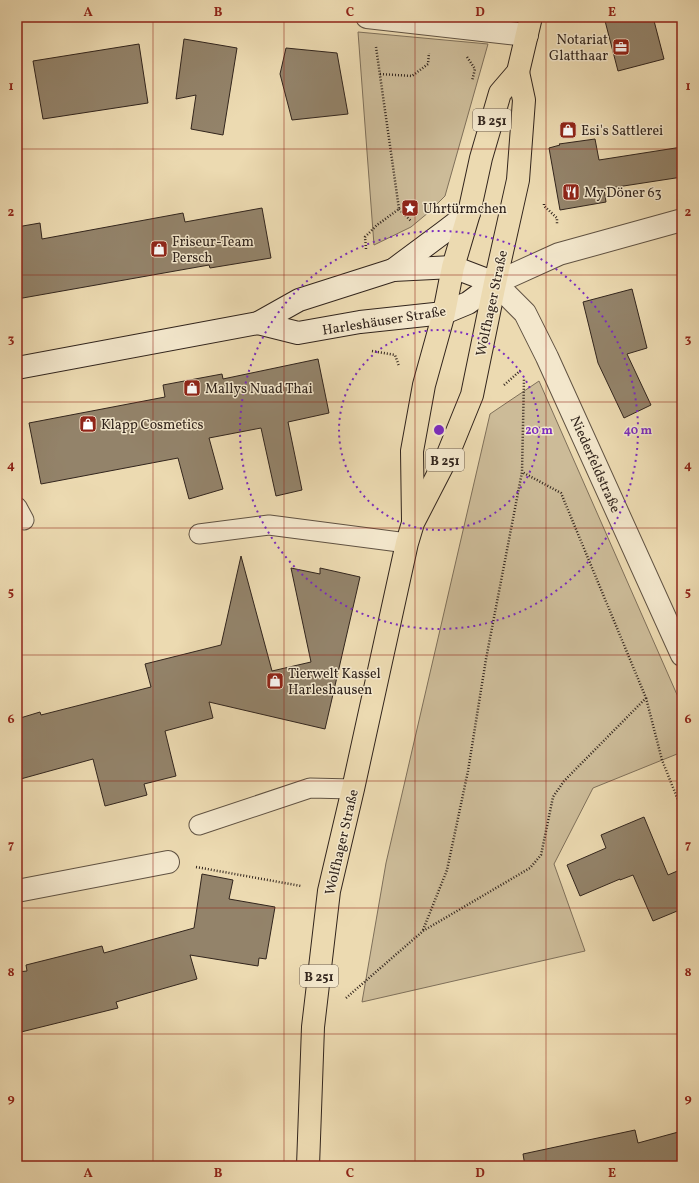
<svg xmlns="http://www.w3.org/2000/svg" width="699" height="1183" font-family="Vollkorn,serif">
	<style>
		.green { fill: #ccbb98; stroke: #7f705a }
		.building { fill: #93836a; stroke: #32251d }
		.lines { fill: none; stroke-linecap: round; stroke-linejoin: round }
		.lane-casing { stroke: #605242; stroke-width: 21 }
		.street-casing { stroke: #605242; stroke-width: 24 }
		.secondary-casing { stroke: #32251d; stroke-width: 24 }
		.primary-casing { stroke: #32251d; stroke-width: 24 }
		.path { stroke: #32251d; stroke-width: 2.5; stroke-dasharray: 1 2; stroke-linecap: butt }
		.lane { stroke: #f3e7cc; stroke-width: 19 }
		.street { stroke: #f3e7cc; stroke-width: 22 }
		.secondary { stroke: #f3e7cc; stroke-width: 22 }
		.primary { stroke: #ecdab1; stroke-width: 22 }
		.grid { fill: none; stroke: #8f2418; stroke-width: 1; stroke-opacity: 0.55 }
		.ring { fill: none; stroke: #7b2cbf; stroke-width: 2; stroke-dasharray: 2 4 }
		.labels { text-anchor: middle; stroke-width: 3; stroke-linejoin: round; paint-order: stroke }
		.shield { fill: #f3e7cc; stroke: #6c5f52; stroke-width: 1 }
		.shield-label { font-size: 13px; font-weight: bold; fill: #32251d }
		.poi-label { font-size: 14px; fill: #32251d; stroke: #f3e7cc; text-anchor: start }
		.street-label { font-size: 14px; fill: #32251d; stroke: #f3e7cc }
		.centre { fill: #7b2cbf; stroke: #f3e7cc; stroke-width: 2 }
		.ring-label { font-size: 12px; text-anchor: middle; font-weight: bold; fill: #7b2cbf; stroke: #f3e7cc; stroke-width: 3; stroke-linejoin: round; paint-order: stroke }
		.neatline { fill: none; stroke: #8f2418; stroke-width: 1.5 }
		.grid-label { font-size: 13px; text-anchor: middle; font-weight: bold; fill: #8f2418 }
	</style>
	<rect width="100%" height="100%" fill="#ecdab1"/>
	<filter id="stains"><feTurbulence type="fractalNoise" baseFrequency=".005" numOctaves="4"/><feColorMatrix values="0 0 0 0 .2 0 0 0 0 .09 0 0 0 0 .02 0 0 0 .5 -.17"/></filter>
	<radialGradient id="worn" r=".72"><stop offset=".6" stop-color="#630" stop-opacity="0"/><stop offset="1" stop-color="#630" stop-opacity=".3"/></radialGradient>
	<g class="green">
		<path d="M 358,32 L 488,44 L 445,196 L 429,212 L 411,227 L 374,245 Z"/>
		<path d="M 539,381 L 682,706 L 682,752 L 593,788 L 554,864 L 585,951 L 362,1002 L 386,863 L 490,414 Z"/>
	</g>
	<g class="building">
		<path d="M 604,17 L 653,17 L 664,59 L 618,71 Z"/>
		<path d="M 184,39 L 237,48 L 223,135 L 191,129 L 196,95 L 176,99 Z"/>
		<path d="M 139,44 L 148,103 L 43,119 L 33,61 Z"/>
		<path d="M 286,48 L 337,53 L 348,114 L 292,120 L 280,74 Z"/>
		<path d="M 595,139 L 599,160 L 682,147 L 682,177 L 604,189 L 606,202 L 560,210 L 549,148 L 560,145 L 559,144 Z"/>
		<path d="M 262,208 L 271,258 L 210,268 L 209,265 L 17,299 L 17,227 L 40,223 L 42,239 L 183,213 L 185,222 Z"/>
		<path d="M 632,289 L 647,348 L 627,354 L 651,405 L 624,418 L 598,363 L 583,302 Z"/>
		<path d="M 318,359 L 329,413 L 288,422 L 302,490 L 276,496 L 261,428 L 209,438 L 223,489 L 189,499 L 178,458 L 41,484 L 29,423 L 165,397 L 163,385 L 222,374 L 223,379 Z"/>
		<path d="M 241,556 L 272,671 L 311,662 L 291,568 L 320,574 L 320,568 L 360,577 L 325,729 L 209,702 L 213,718 L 165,731 L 176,776 L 144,784 L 147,795 L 105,806 L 93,759 L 17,780 L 17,719 L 40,712 L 41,715 L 151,687 L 145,664 L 221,645 Z"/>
		<path d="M 644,817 L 668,875 L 682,869 L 682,909 L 653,921 L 633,875 L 620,880 L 620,879 L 580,896 L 567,865 L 606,848 L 601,835 Z"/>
		<path d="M 202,874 L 233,880 L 229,899 L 275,907 L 266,959 L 259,958 L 258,966 L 190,955 L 197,979 L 116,1002 L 118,1008 L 17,1033 L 17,972 L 27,971 L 26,965 L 102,946 L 104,953 L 194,928 Z"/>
		<path d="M 635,1130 L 638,1143 L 682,1131 L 682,1166 L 525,1166 L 523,1154 Z"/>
	</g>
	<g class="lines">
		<defs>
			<g id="lane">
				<path d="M 17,507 L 24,520"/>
				<path d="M 199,534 L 269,525 L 407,543"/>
				<path d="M 199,825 L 310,788 L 353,789"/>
			</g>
			<g id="street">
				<path d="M 367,17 L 527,35"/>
				<path d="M 682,220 L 559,254 L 495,283 L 525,313 L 547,357 L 682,655"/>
				<path d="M 17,891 L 168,862"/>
			</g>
			<g id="secondary">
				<path d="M 393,270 L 444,232 L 469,213"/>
				<path d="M 258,323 L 298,333 L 360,322 L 444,313 L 468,303 L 495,283"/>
				<path d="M 17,368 L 258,323 L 299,300 L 393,270 L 453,267 L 495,283"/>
			</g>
			<g id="primary">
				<path d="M 413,521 L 412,451 L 424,385 L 444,313 L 453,267 L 469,213 L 481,158 L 500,93 L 518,72 L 531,17"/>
				<path d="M 308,1166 L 313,1027 L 329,891 L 353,789 L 407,543 L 413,523 L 446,459 L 472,395 L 495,283 L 518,180 L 524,100 L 518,72"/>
			</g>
		</defs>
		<use href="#lane" class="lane-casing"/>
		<use href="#street" class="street-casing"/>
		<use href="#secondary" class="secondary-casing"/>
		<use href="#primary" class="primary-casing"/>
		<g class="path">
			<path d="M 467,57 L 475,69 L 472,81"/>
			<path d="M 380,74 L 412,76 L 428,64 L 429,53"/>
			<path d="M 544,204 L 544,206 L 557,218 L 557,225"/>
			<path d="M 399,209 L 411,221"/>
			<path d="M 366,249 L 365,237 L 377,225 L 399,209 L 376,47"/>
			<path d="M 372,351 L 395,355 L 399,366"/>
			<path d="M 504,385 L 521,370"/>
			<path d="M 646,698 L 662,760 L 682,810"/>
			<path d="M 196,867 L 301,886"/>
			<path d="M 423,930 L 447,870 L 468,771 L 486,659 L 522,472 L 524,379"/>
			<path d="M 346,998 L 423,931 L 530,868 L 541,855 L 553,797 L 564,781 L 646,698 L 561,493 L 522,472"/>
		</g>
		<use href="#lane" class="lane"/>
		<use href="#street" class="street"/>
		<use href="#secondary" class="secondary"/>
		<use href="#primary" class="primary"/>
	</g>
	<path class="grid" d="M 153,17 L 153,1166M 284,17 L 284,1166M 415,17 L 415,1166M 546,17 L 546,1166M 17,149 L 682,149M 17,275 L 682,275M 17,402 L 682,402M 17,528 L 682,528M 17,655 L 682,655M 17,781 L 682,781M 17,908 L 682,908M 17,1034 L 682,1034"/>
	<g class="ring">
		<circle cx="439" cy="430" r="100"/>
		<circle cx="439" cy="430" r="199"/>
	</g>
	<defs>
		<symbol id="office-square" viewBox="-11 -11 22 22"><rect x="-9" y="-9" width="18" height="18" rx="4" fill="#8f2418" stroke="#f3e7cc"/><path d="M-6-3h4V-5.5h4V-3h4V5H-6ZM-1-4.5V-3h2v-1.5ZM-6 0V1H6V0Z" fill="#fff"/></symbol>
		<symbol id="shop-square" viewBox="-11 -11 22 22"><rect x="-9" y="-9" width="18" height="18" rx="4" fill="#8f2418" stroke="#f3e7cc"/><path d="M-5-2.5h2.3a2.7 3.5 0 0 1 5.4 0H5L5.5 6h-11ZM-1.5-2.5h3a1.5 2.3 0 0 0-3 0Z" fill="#fff"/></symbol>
		<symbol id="restaurant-square" viewBox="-11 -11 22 22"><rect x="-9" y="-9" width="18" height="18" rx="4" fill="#8f2418" stroke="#f3e7cc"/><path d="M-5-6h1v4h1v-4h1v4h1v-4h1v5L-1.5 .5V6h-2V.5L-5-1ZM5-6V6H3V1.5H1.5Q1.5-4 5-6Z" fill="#fff"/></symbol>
		<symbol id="sight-square" viewBox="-11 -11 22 22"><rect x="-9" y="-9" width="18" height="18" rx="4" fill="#8f2418" stroke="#f3e7cc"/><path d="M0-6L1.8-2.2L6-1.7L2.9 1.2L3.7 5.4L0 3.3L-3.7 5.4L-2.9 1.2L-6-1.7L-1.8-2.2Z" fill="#fff"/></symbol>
	</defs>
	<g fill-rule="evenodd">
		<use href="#office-square" x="611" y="37" width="20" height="20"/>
		<use href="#shop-square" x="558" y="120" width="20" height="20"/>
		<use href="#restaurant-square" x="561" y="182" width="20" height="20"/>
		<use href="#sight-square" x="400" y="198" width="20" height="20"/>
		<use href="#shop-square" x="149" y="239" width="20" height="20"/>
		<use href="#shop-square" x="182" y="378" width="20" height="20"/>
		<use href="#shop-square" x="78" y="414" width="20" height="20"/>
		<use href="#shop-square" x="265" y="671" width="20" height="20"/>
	</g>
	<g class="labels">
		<g class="shield">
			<rect x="473" y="109" width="38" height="22" rx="3"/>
			<rect x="426" y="449" width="38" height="22" rx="3"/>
			<rect x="300" y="965" width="38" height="22" rx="3"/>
		</g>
		<g class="shield-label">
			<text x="492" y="125">B 251</text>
			<text x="445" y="465">B 251</text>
			<text x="319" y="981">B 251</text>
		</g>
		<g class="poi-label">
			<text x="608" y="44" text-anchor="end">Notariat<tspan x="608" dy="16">Glatthaar</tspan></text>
			<text x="581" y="135">Esi's Sattlerei</text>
			<text x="584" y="197">My Döner 63</text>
			<text x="423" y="213">Uhrtürmchen</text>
			<text x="172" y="246">Friseur-Team<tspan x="172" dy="16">Persch</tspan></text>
			<text x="205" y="393">Mallys Nuad Thai</text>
			<text x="101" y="429">Klapp Cosmetics</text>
			<text x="288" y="678">Tierwelt Kassel<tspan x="288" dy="16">Harleshausen</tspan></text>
		</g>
		<g class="street-label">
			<text transform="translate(491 303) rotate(-78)" y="5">Wolfhager Straße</text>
			<text transform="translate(384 320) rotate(-9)" y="5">Harleshäuser Straße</text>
			<text transform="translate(596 464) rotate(66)" y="5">Niederfeldstraße</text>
			<text transform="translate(341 842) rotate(-77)" y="5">Wolfhager Straße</text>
		</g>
	</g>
	<circle cx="439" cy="430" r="6" class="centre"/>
	<g class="ring-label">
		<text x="539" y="434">20 m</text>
		<text x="638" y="434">40 m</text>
	</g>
	<rect width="699" height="1183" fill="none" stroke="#ecdab1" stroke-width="44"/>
	<rect x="22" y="22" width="655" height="1139" class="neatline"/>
	<g class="grid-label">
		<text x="88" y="16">A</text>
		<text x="218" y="16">B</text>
		<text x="350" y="16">C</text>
		<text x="480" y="16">D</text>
		<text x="612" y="16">E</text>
		<text x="11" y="90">1</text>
		<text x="688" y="90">1</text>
		<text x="11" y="216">2</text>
		<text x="688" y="216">2</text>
		<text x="11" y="343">3</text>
		<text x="688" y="343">3</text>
		<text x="11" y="469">4</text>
		<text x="688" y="469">4</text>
		<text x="11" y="596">5</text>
		<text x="688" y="596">5</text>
		<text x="11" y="723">6</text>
		<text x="688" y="723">6</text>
		<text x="11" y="849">7</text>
		<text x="688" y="849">7</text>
		<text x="11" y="976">8</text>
		<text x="688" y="976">8</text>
		<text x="11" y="1102">9</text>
		<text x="688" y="1102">9</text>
		<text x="88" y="1177">A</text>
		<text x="218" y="1177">B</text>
		<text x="350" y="1177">C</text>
		<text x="480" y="1177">D</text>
		<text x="612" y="1177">E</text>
	</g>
	<rect width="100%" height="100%" filter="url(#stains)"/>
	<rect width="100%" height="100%" fill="url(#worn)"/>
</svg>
